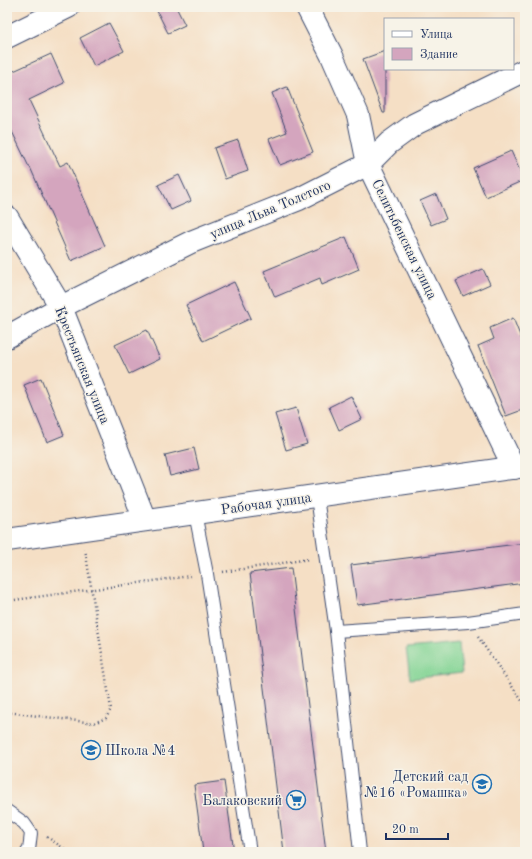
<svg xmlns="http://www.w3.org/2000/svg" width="532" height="859" font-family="'Old Standard TT',serif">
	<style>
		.green { fill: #83d494; stroke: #4f8279 }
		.building { fill: #d4a5be }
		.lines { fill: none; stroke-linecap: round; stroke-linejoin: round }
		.lane-casing { stroke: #3c496d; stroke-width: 14 }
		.street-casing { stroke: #3c496d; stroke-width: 24 }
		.secondary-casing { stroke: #3c496d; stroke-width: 24 }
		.path { stroke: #3c496d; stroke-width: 2.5; stroke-dasharray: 1 3; stroke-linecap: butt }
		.lane { stroke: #fff; stroke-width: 12 }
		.street { stroke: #fff; stroke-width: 22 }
		.secondary { stroke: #fff; stroke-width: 22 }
		.labels { text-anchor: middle; stroke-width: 3; stroke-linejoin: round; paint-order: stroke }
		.street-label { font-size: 14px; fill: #1b2f5e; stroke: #f7f3e8 }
		.poi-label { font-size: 14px; fill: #1b2f5e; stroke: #f7f3e8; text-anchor: end }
	</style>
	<rect width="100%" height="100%" fill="#f7f3e8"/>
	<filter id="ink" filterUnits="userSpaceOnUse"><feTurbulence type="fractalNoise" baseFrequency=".025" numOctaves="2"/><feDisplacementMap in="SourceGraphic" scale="8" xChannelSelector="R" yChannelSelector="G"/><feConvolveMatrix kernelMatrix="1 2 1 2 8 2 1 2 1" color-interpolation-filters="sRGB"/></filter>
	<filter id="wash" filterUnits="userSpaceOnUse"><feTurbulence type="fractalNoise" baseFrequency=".012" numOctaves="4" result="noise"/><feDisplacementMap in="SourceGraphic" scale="16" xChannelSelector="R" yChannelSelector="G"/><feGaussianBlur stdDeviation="0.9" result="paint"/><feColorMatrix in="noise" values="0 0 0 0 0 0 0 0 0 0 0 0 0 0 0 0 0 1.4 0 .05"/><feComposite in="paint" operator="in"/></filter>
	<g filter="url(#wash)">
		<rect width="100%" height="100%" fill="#f5dfc5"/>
		<path class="green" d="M 459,643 L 462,673 L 410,679 L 406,648 Z"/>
		<g id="blocks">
			<g class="building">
				<path d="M 155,7 L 176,7 L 185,25 L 168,33 Z"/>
				<path d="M 109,23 L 124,51 L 94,66 L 80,38 Z"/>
				<path d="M 385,51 L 385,113 L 383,113 L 363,59 Z"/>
				<path d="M 51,54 L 64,83 L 29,100 L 60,166 L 68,162 L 105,246 L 71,261 L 30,167 L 29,167 L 7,121 L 7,74 Z"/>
				<path d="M 287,87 L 313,152 L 280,165 L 269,139 L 287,132 L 272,93 Z"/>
				<path d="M 238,140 L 248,171 L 225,179 L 214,148 Z"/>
				<path d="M 511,151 L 524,180 L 486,197 L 473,168 Z"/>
				<path d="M 179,175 L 191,201 L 171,210 L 158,185 Z"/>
				<path d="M 436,194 L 446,219 L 431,225 L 420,201 Z"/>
				<path d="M 346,237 L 359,269 L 322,285 L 320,278 L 275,297 L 264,271 Z"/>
				<path d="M 483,269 L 490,284 L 463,296 L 456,281 Z"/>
				<path d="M 234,282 L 251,318 L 203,341 L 186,305 Z"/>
				<path d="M 513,318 L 525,348 L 525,409 L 506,416 L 478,346 L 494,339 L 490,328 Z"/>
				<path d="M 147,330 L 160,359 L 129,374 L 115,345 Z"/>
				<path d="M 41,378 L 64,435 L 47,442 L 24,385 Z"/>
				<path d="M 351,396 L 362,419 L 339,430 L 329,407 Z"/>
				<path d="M 296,408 L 307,444 L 286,450 L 275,414 Z"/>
				<path d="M 194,448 L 199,469 L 170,476 L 165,455 Z"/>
				<path d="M 525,543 L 525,583 L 357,605 L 351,565 Z"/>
				<path d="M 291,568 L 326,852 L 284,852 L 250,573 Z"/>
				<path d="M 224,781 L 234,852 L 203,852 L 194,785 Z"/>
			</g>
		</g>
	</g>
	<g filter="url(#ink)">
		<use href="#blocks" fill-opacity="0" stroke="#3c496d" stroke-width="1"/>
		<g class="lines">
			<defs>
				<g id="lane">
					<path d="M 317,497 L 336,631 L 360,852"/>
					<path d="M 195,513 L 207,574 L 250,852"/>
					<path d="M 336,631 L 468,622 L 525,614"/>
					<path d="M 7,811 L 24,823 L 31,833 L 29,850 L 27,852"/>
				</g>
				<g id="street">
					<path d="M 307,7 L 332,56 L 358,115 L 368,164 L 514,468"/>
					<path d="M 7,37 L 68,7"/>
					<path d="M 7,217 L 61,307 L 145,520"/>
					<path d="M 7,337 L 61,307 L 191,242 L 299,199 L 368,164 L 389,143 L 415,124 L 525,70"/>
				</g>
				<path id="secondary" d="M 7,540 L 525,466"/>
			</defs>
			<use href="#lane" class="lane-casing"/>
			<use href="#street" class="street-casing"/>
			<use href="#secondary" class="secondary-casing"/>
			<g class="path">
				<path d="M 223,572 L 309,559"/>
				<path d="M 7,601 L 190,576"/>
				<path d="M 478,637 L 525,705"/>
				<path d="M 7,712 L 94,723 L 106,718 L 111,709 L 85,549"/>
				<path d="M 47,837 L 69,852"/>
			</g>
			<use href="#lane" class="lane"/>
			<use href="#street" class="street"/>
			<use href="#secondary" class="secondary"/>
		</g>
	</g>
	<defs>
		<symbol id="school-ring" viewBox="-11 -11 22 22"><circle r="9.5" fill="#f7f3e8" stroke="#1f6fb2" stroke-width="1.5"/><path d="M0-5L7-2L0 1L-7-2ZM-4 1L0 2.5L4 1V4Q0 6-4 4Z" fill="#1f6fb2"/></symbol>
		<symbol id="supermarket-ring" viewBox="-11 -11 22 22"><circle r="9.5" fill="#f7f3e8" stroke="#1f6fb2" stroke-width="1.5"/><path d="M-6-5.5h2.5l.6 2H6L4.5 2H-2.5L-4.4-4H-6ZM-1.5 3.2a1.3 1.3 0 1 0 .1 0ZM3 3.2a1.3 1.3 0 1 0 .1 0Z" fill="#1f6fb2"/></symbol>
	</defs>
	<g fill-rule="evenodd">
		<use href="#school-ring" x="80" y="739" width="22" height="22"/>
		<use href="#school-ring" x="471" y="773" width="22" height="22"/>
		<use href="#supermarket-ring" x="285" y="789" width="22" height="22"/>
	</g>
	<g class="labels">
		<g class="street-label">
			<text transform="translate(270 209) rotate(-23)" y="5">улица Льва Толстого</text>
			<text transform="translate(405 239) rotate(64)" y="5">Селитьбенская улица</text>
			<text transform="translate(83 365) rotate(68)" y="5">Крестьянская улица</text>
			<text transform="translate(266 503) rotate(-8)" y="5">Рабочая улица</text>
		</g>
		<g class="poi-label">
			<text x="105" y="755" text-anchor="start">Школа №4</text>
			<text x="468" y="781">Детский сад<tspan x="468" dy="16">№16 «Ромашка»</tspan></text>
			<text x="282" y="805">Балаковский</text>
		</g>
	</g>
	<rect width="532" height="859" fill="none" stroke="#f7f3e8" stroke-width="24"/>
	<rect x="384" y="18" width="130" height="52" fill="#f7f3e8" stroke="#9fa5b1"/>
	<rect x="392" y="31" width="20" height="6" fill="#ffffff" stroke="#9fa5b1"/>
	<text x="420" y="38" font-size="12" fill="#1b2f5e">Улица</text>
	<rect x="392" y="48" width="20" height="12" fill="#d4a5be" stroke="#9fa5b1"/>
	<text x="420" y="58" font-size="12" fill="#1b2f5e">Здание</text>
	<path d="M386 833v6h62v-6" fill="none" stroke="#1b2f5e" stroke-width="2"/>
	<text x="392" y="833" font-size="12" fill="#1b2f5e" stroke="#f7f3e8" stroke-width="3" paint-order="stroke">20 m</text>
</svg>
